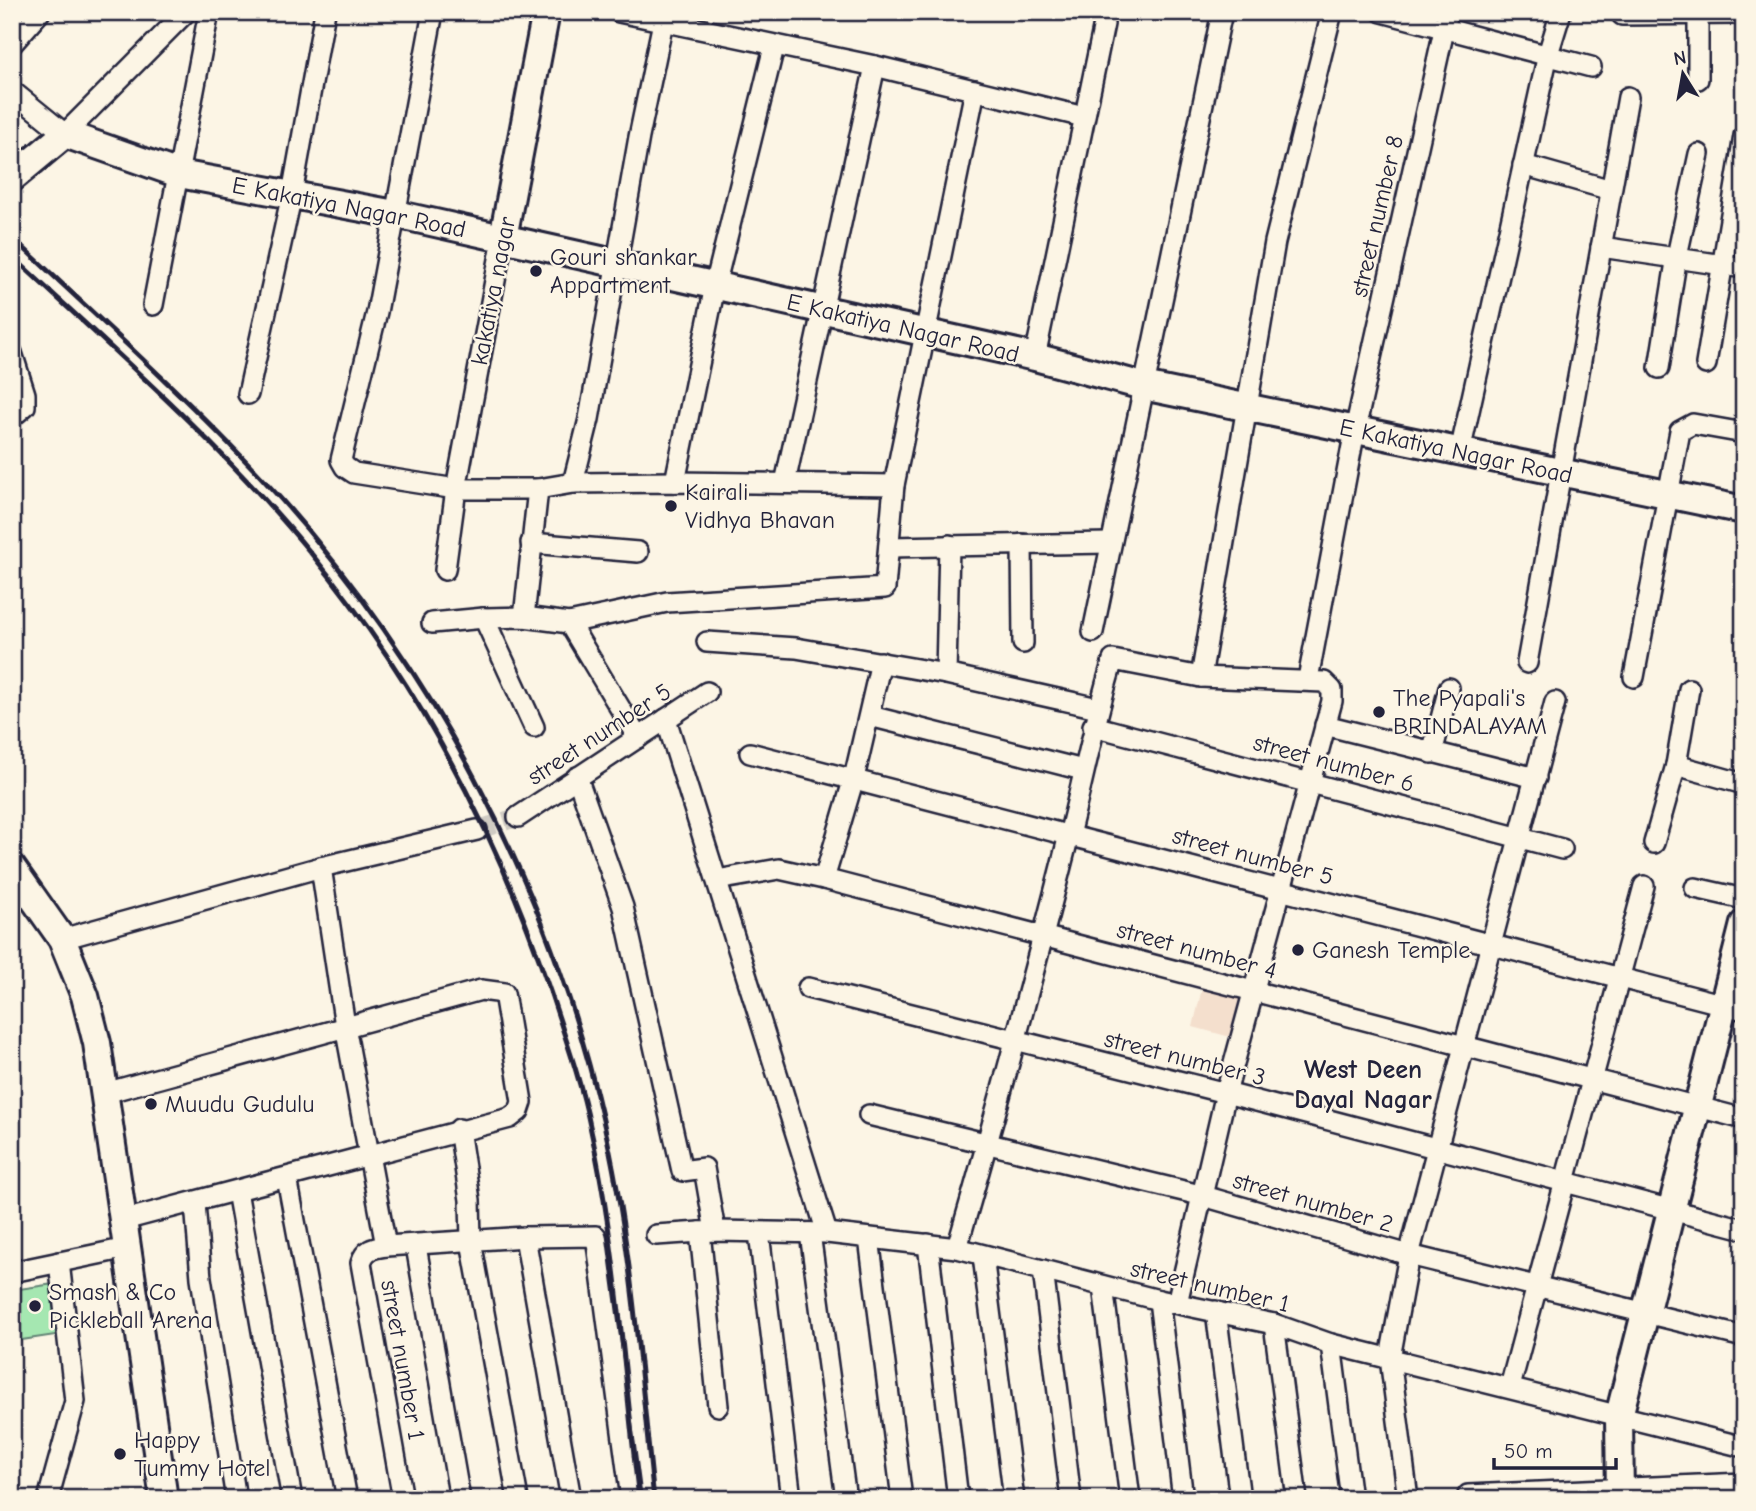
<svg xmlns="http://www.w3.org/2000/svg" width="1756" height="1511" font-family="'Comic Neue',sans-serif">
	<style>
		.built { fill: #f4dfcd }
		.green { fill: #a5e7b1; stroke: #648476; stroke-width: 2 }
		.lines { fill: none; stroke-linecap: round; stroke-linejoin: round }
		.street-tunnel { stroke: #d0cbc3; stroke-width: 19; stroke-dasharray: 19 10; stroke-linecap: butt }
		.street-casing { stroke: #22223b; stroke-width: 24 }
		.secondary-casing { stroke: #22223b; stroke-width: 32 }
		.street { stroke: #fcf5e5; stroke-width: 19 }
		.secondary { stroke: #fcf5e5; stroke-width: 26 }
		.rail { stroke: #22223b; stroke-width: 5 }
		.poi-dot { fill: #22223b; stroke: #fcf5e5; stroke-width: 2.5 }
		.labels { text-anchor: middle; stroke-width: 5; stroke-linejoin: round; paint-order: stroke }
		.street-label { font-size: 24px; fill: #22223b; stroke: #fcf5e5 }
		.poi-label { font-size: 24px; fill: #22223b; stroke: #fcf5e5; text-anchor: start }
		.neighbourhood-label { font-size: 26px; font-weight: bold; fill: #22223b; stroke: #fcf5e5 }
	</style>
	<rect width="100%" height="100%" fill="#fcf5e5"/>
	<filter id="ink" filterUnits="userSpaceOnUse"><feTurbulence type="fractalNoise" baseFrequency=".0143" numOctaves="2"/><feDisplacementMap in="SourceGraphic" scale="14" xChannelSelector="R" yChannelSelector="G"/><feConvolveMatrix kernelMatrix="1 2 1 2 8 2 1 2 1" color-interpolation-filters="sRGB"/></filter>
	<g filter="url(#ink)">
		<path class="built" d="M 1203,984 L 1247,996 L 1238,1039 L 1193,1027 Z"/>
		<path class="green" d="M 54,1284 L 62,1334 L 15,1341 L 12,1290 Z"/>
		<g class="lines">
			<path class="street-tunnel" d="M 477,830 L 518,817"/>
			<defs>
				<g id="street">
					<path d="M 433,12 L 377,312 L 341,460 L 345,467 L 354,473 L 456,489 L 538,489 L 573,483 L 675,482 L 894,485"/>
					<path d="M 619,12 L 875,66 L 1084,117"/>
					<path d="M 1382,12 L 1591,67"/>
					<path d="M 1622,15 L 1744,14"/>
					<path d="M 1698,15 L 1698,79"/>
					<path d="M 12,44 L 40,12"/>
					<path d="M 12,91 L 65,134 L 186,12"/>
					<path d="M 1523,165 L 1611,190"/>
					<path d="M 1601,247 L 1744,268"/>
					<path d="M 153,305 L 209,12"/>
					<path d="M 12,353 L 25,394 L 25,406 L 12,417"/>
					<path d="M 1035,357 L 1104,24 L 1100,12"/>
					<path d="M 1706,364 L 1744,136"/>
					<path d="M 1659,368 L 1677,256 L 1699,154"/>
					<path d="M 248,394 L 292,194 L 325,12"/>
					<path d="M 1460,452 L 1548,54 L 1561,12"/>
					<path d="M 675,482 L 715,286 L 774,47"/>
					<path d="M 573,483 L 589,419 L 639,137 L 663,22"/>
					<path d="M 785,483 L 875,66"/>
					<path d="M 531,543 L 638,552"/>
					<path d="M 1022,544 L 1023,643"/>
					<path d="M 889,547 L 1110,543"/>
					<path d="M 445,570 L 456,489 L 503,238"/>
					<path d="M 524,617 L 538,489"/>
					<path d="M 432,623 L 484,618"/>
					<path d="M 569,623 L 638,738"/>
					<path d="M 1093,632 L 1222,12"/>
					<path d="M 707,642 L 796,648 L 946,674 L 1098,708"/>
					<path d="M 1527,663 L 1628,97"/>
					<path d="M 946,674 L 949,545"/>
					<path d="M 1201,677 L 1275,242 L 1332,12"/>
					<path d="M 1634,677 L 1680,431 L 1693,424 L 1744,433"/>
					<path d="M 1308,679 L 1355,430 L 1448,12"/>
					<path d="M 1689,689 L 1676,765 L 1744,784"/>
					<path d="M 870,716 L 1083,770"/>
					<path d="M 666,719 L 827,1233"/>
					<path d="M 1325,725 L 1536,778"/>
					<path d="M 1093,726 L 1562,849"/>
					<path d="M 534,727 L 484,618 L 524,617 L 569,623 L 667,602 L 885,588 L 894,485 L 975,90"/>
					<path d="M 750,753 L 1744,1010"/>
					<path d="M 1432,753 L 1449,688"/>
					<path d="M 577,777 L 623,907 L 682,1171 L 704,1168 L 715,1231"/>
					<path d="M 518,817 L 707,692"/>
					<path d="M 1654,843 L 1676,765"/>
					<path d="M 321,867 L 345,1026 L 386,1246"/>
					<path d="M 824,879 L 854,778 L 881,662"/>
					<path d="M 717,880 L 779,869 L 824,879 L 1744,1119"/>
					<path d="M 1695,888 L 1744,899"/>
					<path d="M 62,939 L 321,867 L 477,830"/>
					<path d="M 808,988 L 1226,1093 L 1744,1229"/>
					<path d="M 105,1093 L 481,990 L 504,993 L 522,1102 L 519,1111 L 510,1118 L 124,1220"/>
					<path d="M 869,1115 L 1200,1195 L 1409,1255 L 1744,1337"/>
					<path d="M 459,1129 L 470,1200 L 471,1241 L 518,1499"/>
					<path d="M 287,1178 L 347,1499"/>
					<path d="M 237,1191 L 292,1499"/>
					<path d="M 195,1203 L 201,1278 L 236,1499"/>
					<path d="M 700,1232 L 718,1406"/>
					<path d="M 759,1233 L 791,1499"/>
					<path d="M 810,1233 L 846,1499"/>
					<path d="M 656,1235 L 715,1231 L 827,1233 L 957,1248 L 1159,1300 L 1274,1324 L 1331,1344 L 1744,1447"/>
					<path d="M 525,1237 L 571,1499"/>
					<path d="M 869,1238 L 902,1499"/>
					<path d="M 928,1244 L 958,1499"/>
					<path d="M 416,1246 L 460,1499"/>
					<path d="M 957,1248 C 997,1111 1034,973 1069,835 C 1084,776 1095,718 1113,660 L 1201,677 L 1324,682 L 1332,690 L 1332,701 L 1226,1093 L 1177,1303"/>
					<path d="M 983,1256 L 1014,1499"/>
					<path d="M 1043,1270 L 1071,1499"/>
					<path d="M 12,1272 L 127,1248"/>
					<path d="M 1103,1286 L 1130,1499"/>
					<path d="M 1159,1300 L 1183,1499"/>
					<path d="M 1216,1311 L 1240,1499"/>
					<path d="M 1274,1324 L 1297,1499"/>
					<path d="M 1331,1344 L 1351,1499"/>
					<path d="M 1510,1387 L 1644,886"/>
					<path d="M 1468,1495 L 1744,1483"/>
					<path d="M 48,1499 L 75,1401 L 59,1262"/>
					<path d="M 403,1499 L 361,1263 C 365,1249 373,1248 386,1246 L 525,1237 L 596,1236 L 631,1499"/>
					<path d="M 1408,1499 L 1390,1358 L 1409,1255 L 1555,702"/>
				</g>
				<g id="secondary">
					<path d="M 12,178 L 65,134 L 179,174 L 395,214 L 1035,357 L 1143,386 L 1744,510"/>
					<path d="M 503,238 L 546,12"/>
					<path d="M 12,868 L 62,939 L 85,996 L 97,1043 L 164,1499"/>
					<path d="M 1620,1499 L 1619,1416 L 1744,924"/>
				</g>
			</defs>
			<use href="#street" class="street-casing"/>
			<use href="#secondary" class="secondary-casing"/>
			<use href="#street" class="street"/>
			<use href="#secondary" class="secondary"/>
			<g class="rail">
				<path d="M 12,237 C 96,316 182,393 261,477 C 428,657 548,881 603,1120 C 632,1243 640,1373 654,1499"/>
				<path d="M 12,256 C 114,351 221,444 310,552 C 418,683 497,833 551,994 C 565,1037 581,1081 590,1126 C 617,1248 624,1375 639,1499"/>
			</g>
		</g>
	</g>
	<g class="poi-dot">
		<circle cx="536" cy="271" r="7"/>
		<circle cx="671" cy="506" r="7"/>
		<circle cx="1379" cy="712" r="7"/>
		<circle cx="1298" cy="950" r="7"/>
		<circle cx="151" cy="1104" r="7"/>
		<circle cx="35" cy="1306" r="7"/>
		<circle cx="120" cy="1454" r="7"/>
	</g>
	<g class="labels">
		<g class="street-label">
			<text transform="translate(349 207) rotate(11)" y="8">E Kakatiya Nagar Road</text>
			<text transform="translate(1377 216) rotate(-77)" y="8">street number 8</text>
			<text transform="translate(493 291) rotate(-79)" y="8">kakatiya nagar</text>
			<text transform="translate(903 328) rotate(13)" y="8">E Kakatiya Nagar Road</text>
			<text transform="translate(1456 451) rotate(12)" y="8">E Kakatiya Nagar Road</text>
			<text transform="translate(599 734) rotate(-33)" y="8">street number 5</text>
			<text transform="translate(1334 763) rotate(15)" y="8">street number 6</text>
			<text transform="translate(1253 856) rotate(15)" y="8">street number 5</text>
			<text transform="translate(1197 950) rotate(15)" y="8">street number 4</text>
			<text transform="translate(1185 1058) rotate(14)" y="8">street number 3</text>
			<text transform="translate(1313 1202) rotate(16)" y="8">street number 2</text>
			<text transform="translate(1210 1286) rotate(13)" y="8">street number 1</text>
			<text transform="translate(403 1360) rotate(80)" y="8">street number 1</text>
		</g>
		<g class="poi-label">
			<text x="550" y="265">Gouri shankar<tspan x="550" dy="28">Appartment</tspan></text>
			<text x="685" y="500">Kairali<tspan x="685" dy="28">Vidhya Bhavan</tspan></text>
			<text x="1393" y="706">The Pyapali's<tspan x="1393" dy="28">BRINDALAYAM</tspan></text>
			<text x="1312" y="958">Ganesh Temple</text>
			<text x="165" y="1112">Muudu Gudulu</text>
			<text x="49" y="1300">Smash &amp; Co<tspan x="49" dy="28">Pickleball Arena</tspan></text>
			<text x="134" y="1448">Happy<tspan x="134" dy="28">Tummy Hotel</tspan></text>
		</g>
		<g class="neighbourhood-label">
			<text x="1363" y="1078">West Deen<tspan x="1363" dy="30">Dayal Nagar</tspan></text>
		</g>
	</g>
	<rect width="1756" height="1511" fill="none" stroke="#fcf5e5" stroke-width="42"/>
	<rect x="21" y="21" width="1714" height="1469" fill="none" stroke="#22223b" stroke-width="2.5" filter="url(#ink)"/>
	<g transform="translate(1683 74) rotate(349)" stroke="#fcf5e5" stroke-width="5" paint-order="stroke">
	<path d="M0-5L12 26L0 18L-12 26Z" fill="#22223b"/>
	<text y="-10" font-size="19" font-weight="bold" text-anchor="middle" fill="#22223b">N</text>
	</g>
	<path d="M1494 1458v10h122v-10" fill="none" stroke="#22223b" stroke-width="3.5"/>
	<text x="1504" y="1458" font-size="21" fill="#22223b" stroke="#fcf5e5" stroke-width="5" paint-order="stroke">50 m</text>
</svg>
